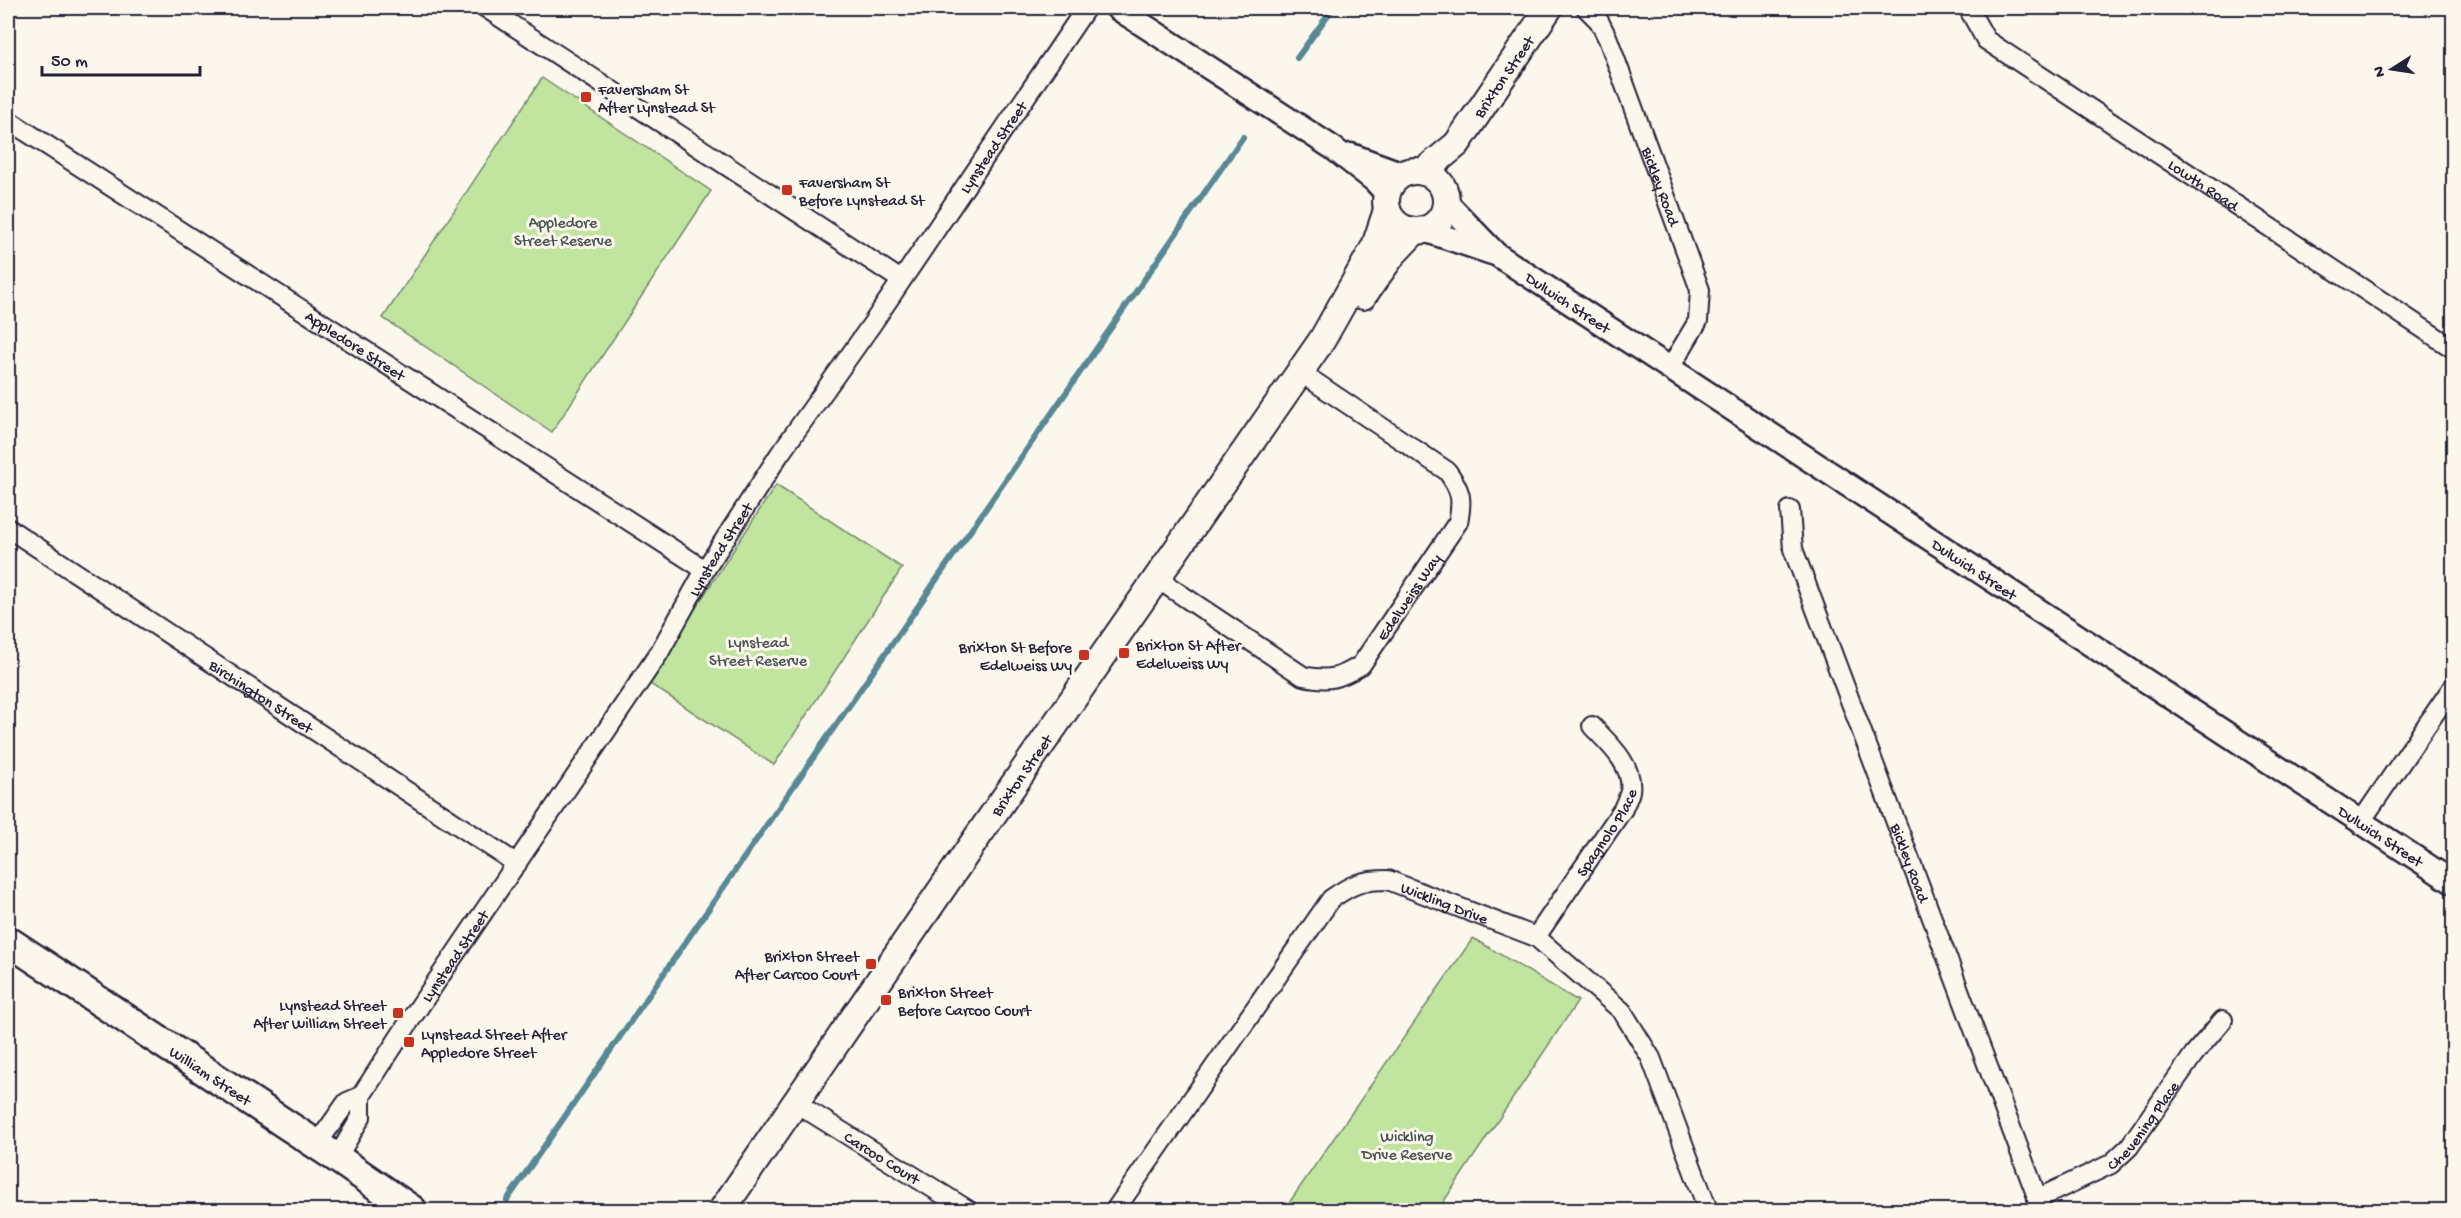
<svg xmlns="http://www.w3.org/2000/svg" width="2461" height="1218" font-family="'Gochi Hand',sans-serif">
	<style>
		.green { fill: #c1e59f; stroke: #72846d; stroke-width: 1.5 }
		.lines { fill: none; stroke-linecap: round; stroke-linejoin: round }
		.stream { stroke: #578896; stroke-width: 6 }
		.minor-casing { stroke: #22223b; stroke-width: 22 }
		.tertiary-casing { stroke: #22223b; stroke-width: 27 }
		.secondary-casing { stroke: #22223b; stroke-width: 30 }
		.primary-casing { stroke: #22223b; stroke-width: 33 }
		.minor { stroke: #fbf7ec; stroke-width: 18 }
		.tertiary { stroke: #fbf7ec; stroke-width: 22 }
		.secondary { stroke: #fbf7ec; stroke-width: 26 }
		.primary { stroke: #fbf7ec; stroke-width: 28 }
		.poi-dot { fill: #c8321e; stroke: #fbf7ec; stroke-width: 2 }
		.labels { text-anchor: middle; stroke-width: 6; stroke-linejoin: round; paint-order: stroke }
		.street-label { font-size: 16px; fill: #22223b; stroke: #fbf7ec }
		.poi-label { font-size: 16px; fill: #22223b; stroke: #fbf7ec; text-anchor: start }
		.park-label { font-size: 16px; fill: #4a5354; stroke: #fbf7ec }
	</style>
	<rect width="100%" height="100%" fill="#fbf7ec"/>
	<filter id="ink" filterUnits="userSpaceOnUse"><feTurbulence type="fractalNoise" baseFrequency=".0167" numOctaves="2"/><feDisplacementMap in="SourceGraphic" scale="12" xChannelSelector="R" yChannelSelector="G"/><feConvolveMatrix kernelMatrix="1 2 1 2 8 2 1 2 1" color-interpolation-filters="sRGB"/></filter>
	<g filter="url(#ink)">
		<g class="green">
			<path d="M 542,78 L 711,191 L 552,432 L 383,318 Z"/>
			<path d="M 776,485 L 902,568 L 774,765 L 647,682 Z"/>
			<path d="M 1473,938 L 1578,1001 L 1438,1210 L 1284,1210 Z"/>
		</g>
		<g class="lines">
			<g class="stream">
				<path d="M 1297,58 L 1333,8"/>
				<path d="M 507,1200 L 1243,137"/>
			</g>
			<defs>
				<g id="minor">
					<path d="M 486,8 L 901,280"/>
					<path id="s1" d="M 1586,8 L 1599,21 L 1608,39 L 1700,290 L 1698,321 L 1670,368"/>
					<path id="s2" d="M 1968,8 L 1986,40 L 2454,349"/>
					<path id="s3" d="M 8,120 L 705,570"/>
					<path id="s4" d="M 1790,510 L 1793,549 L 2042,1210"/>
					<path id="s5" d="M 8,528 L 517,864"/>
					<path id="s6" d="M 1156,578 L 1303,676 C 1329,681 1339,679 1361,665 L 1458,522 C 1463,499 1461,490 1447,471 L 1300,372"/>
					<path d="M 2360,823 L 2454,685"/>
					<path id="s7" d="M 1536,937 L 1623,809 C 1625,803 1629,797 1630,791 C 1634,765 1608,743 1592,726"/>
					<path id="s8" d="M 796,1103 L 968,1210"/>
					<path d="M 317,1144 L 347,1102 L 361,1096"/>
					<path id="s9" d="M 337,1158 L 361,1117 L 361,1096 L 411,1019 L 659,653 L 705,570 L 779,455 L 872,324 L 1086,8"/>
					<path id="s10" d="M 2037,1199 L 2111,1164 L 2129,1147 L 2194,1054 L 2223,1020"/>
					<path id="s11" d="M 1115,1210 L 1331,899 C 1352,884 1362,880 1388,880 L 1536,937 L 1622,1011 L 1651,1058 L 1708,1210"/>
				</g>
				<g id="tertiary">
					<path d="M 1117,8 L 1333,148 L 1375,181 L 1387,194"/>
					<path d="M 1351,155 L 1403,174"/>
					<path id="s12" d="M 1446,202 L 1496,254 L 2454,883"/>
					<path d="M 1424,230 L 1492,253"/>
				</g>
				<g id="secondary">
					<circle cx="1416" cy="201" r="30"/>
					<path id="s13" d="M 1423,172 L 1457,144 L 1549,8"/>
					<path d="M 1363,296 L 1393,254 L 1414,232"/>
					<path id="s14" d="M 722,1210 L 976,839 L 1322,340 L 1375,246 L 1387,210"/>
				</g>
				<g id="primary">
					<path id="s15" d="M 8,941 L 337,1158 L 412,1210"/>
				</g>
			</defs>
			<use href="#minor" class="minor-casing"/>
			<use href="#tertiary" class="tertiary-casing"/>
			<use href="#secondary" class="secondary-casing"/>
			<use href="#primary" class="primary-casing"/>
			<use href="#minor" class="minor"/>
			<use href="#tertiary" class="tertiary"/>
			<use href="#secondary" class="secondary"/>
			<use href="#primary" class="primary"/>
		</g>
	</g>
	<g class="poi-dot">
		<rect x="580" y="91" width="12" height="12" rx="3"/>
		<rect x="781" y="184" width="12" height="12" rx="3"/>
		<rect x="1118" y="647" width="12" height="12" rx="3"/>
		<rect x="1078" y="649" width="12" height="12" rx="3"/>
		<rect x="865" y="958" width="12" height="12" rx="3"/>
		<rect x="880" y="994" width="12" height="12" rx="3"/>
		<rect x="392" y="1007" width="12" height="12" rx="3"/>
		<rect x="403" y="1036" width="12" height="12" rx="3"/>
	</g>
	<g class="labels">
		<g class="street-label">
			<text dy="6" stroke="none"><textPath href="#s13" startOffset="126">Brixton Street</textPath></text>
			<text dy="6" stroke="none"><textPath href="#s9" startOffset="1209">Lynstead Street</textPath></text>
			<text dy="6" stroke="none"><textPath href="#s2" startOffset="298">Lowth Road</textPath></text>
			<text dy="6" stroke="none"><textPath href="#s1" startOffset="195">Bickley Road</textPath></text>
			<text dy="6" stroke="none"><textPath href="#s12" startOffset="159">Dulwich Street</textPath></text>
			<text dy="6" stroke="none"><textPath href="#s3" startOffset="414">Appledore Street</textPath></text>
			<text dy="6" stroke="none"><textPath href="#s9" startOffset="723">Lynstead Street</textPath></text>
			<text dy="6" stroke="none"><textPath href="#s12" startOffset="645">Dulwich Street</textPath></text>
			<text dy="6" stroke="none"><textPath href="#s6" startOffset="321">Edelweiss Way</textPath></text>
			<text dy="6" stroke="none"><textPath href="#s5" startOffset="304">Birchington Street</textPath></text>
			<text dy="6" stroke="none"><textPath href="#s14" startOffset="528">Brixton Street</textPath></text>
			<text dy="6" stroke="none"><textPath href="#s7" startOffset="126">Spagnolo Place</textPath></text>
			<text dy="6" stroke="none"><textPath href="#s12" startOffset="1131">Dulwich Street</textPath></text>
			<text dy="6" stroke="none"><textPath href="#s4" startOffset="374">Bickley Road</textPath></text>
			<text dy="6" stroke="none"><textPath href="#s11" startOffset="501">Wickling Drive</textPath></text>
			<text dy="6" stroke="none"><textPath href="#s9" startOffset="237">Lynstead Street</textPath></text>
			<text dy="6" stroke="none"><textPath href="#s15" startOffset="243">William Street</textPath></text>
			<text dy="6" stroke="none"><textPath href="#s10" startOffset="132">Chevening Place</textPath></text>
			<text dy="6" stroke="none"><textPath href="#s8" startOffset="102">Carcoo Court</textPath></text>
		</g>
		<g class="poi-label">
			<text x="598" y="94">Faversham St<tspan x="598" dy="18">After Lynstead St</tspan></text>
			<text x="799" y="187">Faversham St<tspan x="799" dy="18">Before Lynstead St</tspan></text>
			<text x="1136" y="650">Brixton St After<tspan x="1136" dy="18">Edelweiss Wy</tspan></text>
			<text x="1072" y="652" text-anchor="end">Brixton St Before<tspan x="1072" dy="18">Edelweiss Wy</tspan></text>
			<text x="859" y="961" text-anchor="end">Brixton Street<tspan x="859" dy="18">After Carcoo Court</tspan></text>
			<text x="898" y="997">Brixton Street<tspan x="898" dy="18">Before Carcoo Court</tspan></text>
			<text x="386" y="1010" text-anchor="end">Lynstead Street<tspan x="386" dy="18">After William Street</tspan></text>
			<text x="421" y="1039">Lynstead Street After<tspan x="421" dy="18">Appledore Street</tspan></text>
		</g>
		<g class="park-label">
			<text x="563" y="227">Appledore<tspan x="563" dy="18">Street Reserve</tspan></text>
			<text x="758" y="647">Lynstead<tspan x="758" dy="18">Street Reserve</tspan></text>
			<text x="1407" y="1141">Wickling<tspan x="1407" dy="18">Drive Reserve</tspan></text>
		</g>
	</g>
	<rect width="2461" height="1218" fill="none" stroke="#fbf7ec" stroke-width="30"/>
	<rect x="15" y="15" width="2431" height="1188" fill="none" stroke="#22223b" stroke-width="2" filter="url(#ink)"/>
	<g transform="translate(2392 69) rotate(258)" stroke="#fbf7ec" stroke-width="4.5" paint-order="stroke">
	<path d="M0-4.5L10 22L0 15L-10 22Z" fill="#22223b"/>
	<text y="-9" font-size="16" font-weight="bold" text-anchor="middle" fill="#22223b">N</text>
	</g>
	<path d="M42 66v9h158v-9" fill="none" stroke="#22223b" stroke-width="3"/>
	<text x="51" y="66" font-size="18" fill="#22223b" stroke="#fbf7ec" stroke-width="4.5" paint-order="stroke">50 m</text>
</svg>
